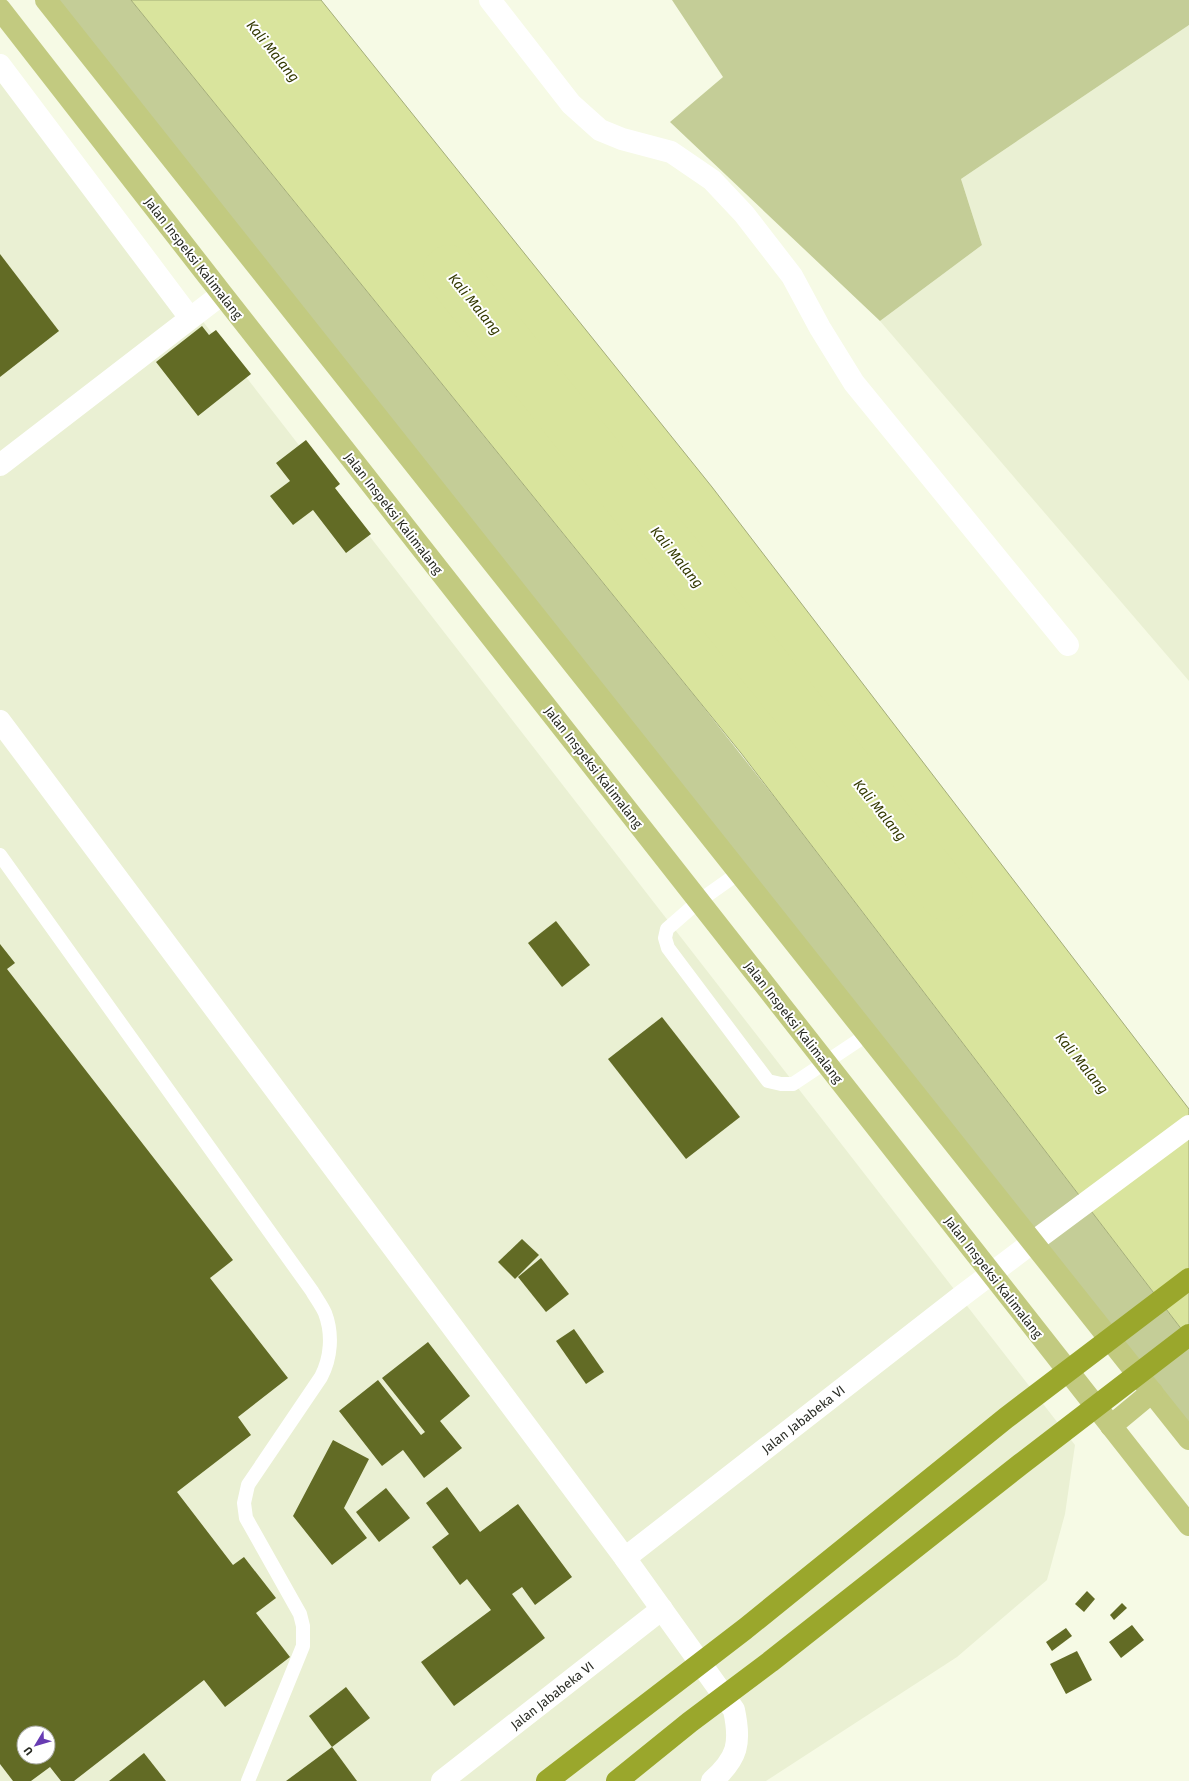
<svg xmlns="http://www.w3.org/2000/svg" width="1189" height="1781" font-family="'Fira Sans',sans-serif">
	<style>
		.built { fill: #eaf0d3; fill-rule: evenodd }
		.green { fill: #c4cd97 }
		.water { fill: #d9e49d; stroke: #a4ad79 }
		.lines { fill: none; stroke-linecap: round; stroke-linejoin: round }
		.river { stroke: #d9e49d; stroke-width: 52 }
		.building { fill: #626b25; fill-rule: evenodd }
		.service { stroke: #fff; stroke-width: 14 }
		.minor { stroke: #fff; stroke-width: 22 }
		.secondary { stroke: #fff; stroke-width: 22 }
		.primary { stroke: #c2ca80; stroke-width: 22 }
		.motorway { stroke: #9aa72c; stroke-width: 22 }
		.labels { text-anchor: middle; stroke-width: 4; stroke-linejoin: round; paint-order: stroke }
		.street-label { font-size: 13px; fill: #2a2c24; stroke: #fff }
		.water-label { font-size: 14px; font-style: italic; fill: #333901; stroke: #fff }
	</style>
	<rect width="100%" height="100%" fill="#f6fae5"/>
	<g class="built">
		<path d="M 1189,25 L 1189,681 L 880,321 L 982,245 L 961,179 Z"/>
		<path d="M 0,60 L 1075,1445 L 1065,1514 L 1047,1580 L 957,1657 L 766,1781 L 0,1781 ZM 24,1733 L 48,1733 L 48,1757 L 24,1757 Z"/>
	</g>
	<g class="green">
		<path d="M 47,0 L 131,0 L 697,699 L 779,803 L 1189,1339 L 1189,1439 Z"/>
		<path d="M 672,0 L 1189,0 L 1189,25 L 961,179 L 982,245 L 880,321 L 670,122 L 723,77 Z"/>
	</g>
	<path class="water" d="M 131,0 L 321,0 L 712,487 L 1189,1109 L 1189,1339 L 741,753 Z"/>
	<g class="lines">
		<path class="river" d="M 449,271 L 947,895"/>
	</g>
	<g class="building">
		<path d="M 0,254 L 59,331 L 0,377 Z"/>
		<path d="M 202,326 L 209,335 L 216,330 L 251,374 L 198,416 L 156,362 Z"/>
		<path d="M 306,440 L 340,484 L 335,488 L 371,534 L 346,553 L 313,510 L 293,525 L 270,496 L 290,481 L 276,463 Z"/>
		<path d="M 556,921 L 590,965 L 562,987 L 528,943 Z"/>
		<path d="M 0,944 L 15,963 L 7,969 L 233,1260 L 210,1278 L 288,1378 L 238,1417 L 251,1435 L 177,1492 L 233,1565 L 244,1557 L 276,1598 L 256,1613 L 290,1657 L 225,1707 L 204,1680 L 74,1781 L 61,1781 L 50,1767 L 31,1781 L 13,1781 L 0,1764 ZM 24,1733 L 48,1733 L 48,1757 L 24,1757 Z"/>
		<path d="M 662,1017 L 740,1117 L 686,1159 L 608,1059 Z"/>
		<path d="M 522,1239 L 539,1255 L 515,1279 L 498,1262 Z"/>
		<path d="M 541,1258 L 569,1294 L 546,1312 L 518,1277 Z"/>
		<path d="M 574,1329 L 604,1372 L 586,1384 L 556,1341 Z"/>
		<path d="M 428,1342 L 470,1396 L 440,1421 L 462,1448 L 424,1478 L 403,1450 L 382,1466 L 339,1411 L 378,1380 L 421,1435 L 425,1432 L 382,1378 Z"/>
		<path d="M 333,1440 L 369,1459 L 344,1508 L 367,1538 L 332,1565 L 293,1516 Z"/>
		<path d="M 447,1487 L 480,1532 L 518,1504 L 572,1577 L 535,1605 L 522,1587 L 512,1594 L 545,1638 L 454,1706 L 421,1662 L 491,1610 L 467,1579 L 460,1585 L 432,1547 L 449,1534 L 426,1503 Z"/>
		<path d="M 386,1488 L 410,1518 L 379,1542 L 356,1512 Z"/>
		<path d="M 1087,1591 L 1095,1599 L 1084,1612 L 1075,1604 Z"/>
		<path d="M 1122,1603 L 1127,1608 L 1114,1620 L 1110,1615 Z"/>
		<path d="M 1132,1625 L 1144,1640 L 1121,1658 L 1109,1642 Z"/>
		<path d="M 1066,1628 L 1072,1636 L 1052,1651 L 1046,1642 Z"/>
		<path d="M 1077,1651 L 1092,1680 L 1066,1694 L 1050,1664 Z"/>
		<path d="M 346,1687 L 370,1718 L 332,1747 L 309,1716 Z"/>
		<path d="M 332,1747 L 357,1781 L 286,1781 Z"/>
		<path d="M 144,1753 L 166,1781 L 109,1781 Z"/>
	</g>
	<g class="lines">
		<g class="service">
			<path d="M 0,855 L 312,1291 C 316,1298 322,1306 325,1313 C 333,1334 331,1358 321,1377 L 248,1485 L 244,1503 L 246,1518 L 300,1614 L 303,1626 L 303,1646 L 248,1781"/>
			<path d="M 740,872 L 699,901 L 667,929 L 665,938 L 668,948 L 768,1081 L 781,1084 L 793,1084 L 868,1034"/>
		</g>
		<g class="minor">
			<path d="M 490,0 L 571,104 L 600,130 L 622,139 L 671,152 L 712,180 L 744,214 L 792,276 L 820,328 L 854,383 L 1068,645"/>
			<path d="M 0,65 L 190,318"/>
			<path d="M 0,465 L 222,294"/>
			<path d="M 0,721 L 625,1558"/>
			<path d="M 1033,1242 L 1189,1126"/>
		</g>
		<g class="secondary">
			<path d="M 442,1781 L 662,1609"/>
			<path d="M 712,1781 C 738,1758 741,1743 734,1710 L 625,1558 L 959,1298 L 1033,1242"/>
		</g>
		<g class="primary">
			<path d="M 46,0 L 1189,1439"/>
			<path d="M 0,9 L 222,294 L 1189,1525"/>
			<path d="M 1111,1426 L 1152,1392"/>
		</g>
		<g class="motorway">
			<path d="M 547,1781 L 745,1629 L 1006,1418 L 1189,1279"/>
			<path d="M 617,1781 L 690,1722 L 770,1662 L 1021,1464 L 1189,1335"/>
		</g>
	</g>
	<g class="labels">
		<g class="street-label">
			<text transform="translate(194 258) rotate(52)" y="5">Jalan Inspeksi Kalimalang</text>
			<text transform="translate(394 513) rotate(52)" y="5">Jalan Inspeksi Kalimalang</text>
			<text transform="translate(594 767) rotate(52)" y="5">Jalan Inspeksi Kalimalang</text>
			<text transform="translate(794 1022) rotate(52)" y="5">Jalan Inspeksi Kalimalang</text>
			<text transform="translate(994 1277) rotate(52)" y="5">Jalan Inspeksi Kalimalang</text>
			<text transform="translate(803 1419) rotate(-38)" y="5">Jalan Jababeka VI</text>
			<text transform="translate(552 1695) rotate(-38)" y="5">Jalan Jababeka VI</text>
		</g>
		<g class="water-label">
			<text transform="translate(273 51) rotate(51)" y="5">Kali Malang</text>
			<text transform="translate(475 304) rotate(51)" y="5">Kali Malang</text>
			<text transform="translate(677 557) rotate(51)" y="5">Kali Malang</text>
			<text transform="translate(880 810) rotate(51)" y="5">Kali Malang</text>
			<text transform="translate(1082 1063) rotate(51)" y="5">Kali Malang</text>
		</g>
	</g>
	<g transform="translate(36 1745) rotate(232)"><circle r="19" fill="#ffffff" stroke="#aaaba7"/>
	<path d="M0-3L7 15L0 10L-7 15Z" fill="#683bb3"/>
	<text y="-6" font-size="11" font-weight="bold" text-anchor="middle" fill="#2a2c24">U</text>
	</g>
</svg>
